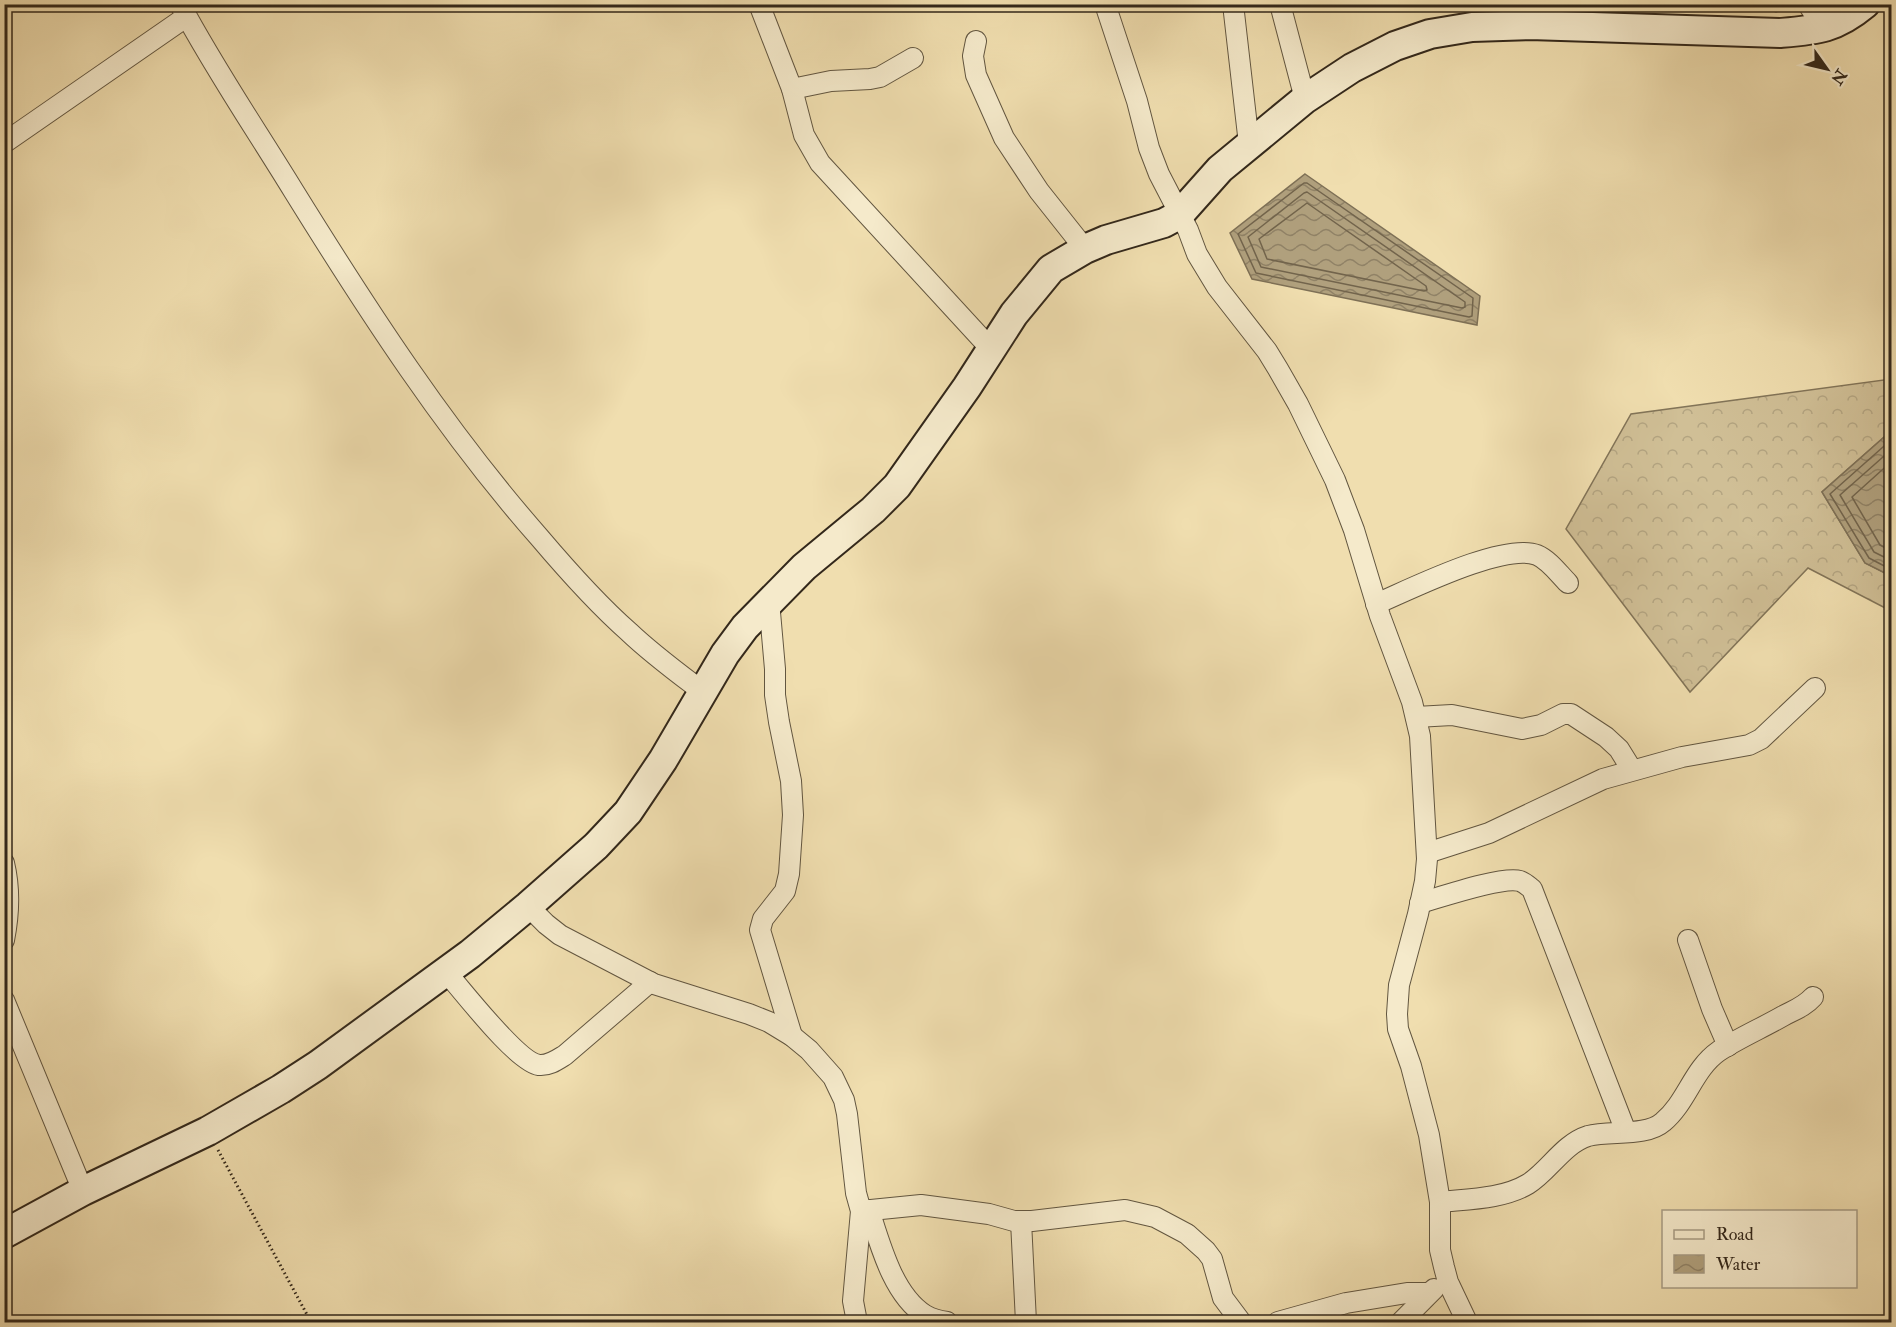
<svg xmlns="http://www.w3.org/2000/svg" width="1896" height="1327" font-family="'IM FELL Double Pica',serif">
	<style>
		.forest { fill: url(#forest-crowns); stroke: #827458; stroke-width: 1.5 }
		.water { fill: url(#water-waves); stroke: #7e7056; stroke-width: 1.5 }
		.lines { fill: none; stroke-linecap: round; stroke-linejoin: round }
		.shore { stroke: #72644c; stroke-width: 1.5 }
		.stream { stroke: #7e7056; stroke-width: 5 }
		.street-casing { stroke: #625640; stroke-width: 22 }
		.secondary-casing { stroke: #33281b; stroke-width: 32 }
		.path { stroke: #33281b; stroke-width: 3; stroke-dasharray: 1.5 3; stroke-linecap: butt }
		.street { stroke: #f5eacb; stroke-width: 20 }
		.secondary { stroke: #f5eacb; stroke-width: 28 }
	</style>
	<defs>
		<pattern id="forest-crowns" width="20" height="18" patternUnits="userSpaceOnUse" patternTransform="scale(1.5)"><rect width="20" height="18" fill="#d0bf96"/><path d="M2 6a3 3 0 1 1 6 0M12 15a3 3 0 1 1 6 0" fill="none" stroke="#b3a481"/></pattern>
		<pattern id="water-waves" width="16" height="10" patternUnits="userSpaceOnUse" patternTransform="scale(1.5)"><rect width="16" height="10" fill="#b0a07d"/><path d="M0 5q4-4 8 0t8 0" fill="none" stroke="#908266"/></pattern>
	</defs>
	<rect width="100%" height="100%" fill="#f0deaf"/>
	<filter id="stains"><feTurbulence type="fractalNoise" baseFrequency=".00333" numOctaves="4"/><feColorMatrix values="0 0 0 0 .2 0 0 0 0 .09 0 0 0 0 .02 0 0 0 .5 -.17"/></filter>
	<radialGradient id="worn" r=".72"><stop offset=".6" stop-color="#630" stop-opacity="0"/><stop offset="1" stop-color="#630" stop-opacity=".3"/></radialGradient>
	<path class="forest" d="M 1891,379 L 1891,431 L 1822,492 L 1865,563 L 1891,576 L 1891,611 L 1808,568 L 1690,692 L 1566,529 L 1631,414 Z"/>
	<g class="water">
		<path d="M 1305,174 L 1480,296 L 1477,325 L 1252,279 L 1230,233 Z"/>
		<path d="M 1891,431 L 1891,576 L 1865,563 L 1822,492 Z"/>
	</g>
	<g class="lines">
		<g class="shore">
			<path d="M 1304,183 L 1307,183 L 1473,298 L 1472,316 L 1469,317 L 1256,273 L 1238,234 Z"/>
			<path d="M 1307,192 L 1465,302 L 1465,307 L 1462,308 L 1261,267 L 1248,237 L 1304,193 Z"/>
			<path d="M 1307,203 L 1426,286 L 1427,290 L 1424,291 L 1267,259 L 1259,239 Z"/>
			<path d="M 1892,439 L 1830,494 L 1869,558 L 1892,570"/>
			<path d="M 1892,449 L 1840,495 L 1874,552 L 1892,561"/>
			<path d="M 1892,461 L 1852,497 L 1880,545 L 1892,551"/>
		</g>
		<path class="stream" d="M 1769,4 L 1776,10 L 1787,4"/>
		<defs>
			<g id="street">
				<path d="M 180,4 C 214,68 255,128 293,190 C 368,311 445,430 539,537 C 567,570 596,603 629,632 C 652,654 678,673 703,692"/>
				<path d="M 759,4 L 792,89 L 804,135 L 820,163 L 991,349"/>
				<path d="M 1105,4 L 1137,101 L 1149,148 L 1159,174 L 1188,230 L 1197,254 L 1217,287 L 1267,351 L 1278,369 L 1298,404 L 1335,480 L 1354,530 L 1380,616 L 1412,702 L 1420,736 L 1427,859 L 1425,881 L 1418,914 L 1399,985 L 1397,1014 L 1398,1029 L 1411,1066 L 1429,1135 L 1440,1202 L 1440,1250 L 1444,1267 L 1448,1282 L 1467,1322"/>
				<path d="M 1233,4 L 1249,144"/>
				<path d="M 1280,4 L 1305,99"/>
				<path d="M 1808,4 L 1823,28"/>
				<path d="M 976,41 L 973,56 L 976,75 L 1004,138 L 1039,191 L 1085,249"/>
				<path d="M 792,89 L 831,81 L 870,79 L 880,77 L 913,58"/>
				<path d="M 4,143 L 186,17"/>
				<path d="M 769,601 L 775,669 L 775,695 L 779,722 L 791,781 L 793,815 L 789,874 L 785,891 L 763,919 L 760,930 L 792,1036"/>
				<path d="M 1376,604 C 1409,590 1504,542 1537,555 C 1549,560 1559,574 1568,583"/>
				<path d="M 1416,717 L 1452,715 L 1522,729 L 1541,725 L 1563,714 L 1571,714 L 1606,737 L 1619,749 L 1632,770"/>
				<path d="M 1427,853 L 1489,833 L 1603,779 L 1682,757 L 1749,745 L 1761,739 L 1815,688"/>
				<path d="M 4,863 C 10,888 9,915 4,940"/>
				<path d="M 1420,903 C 1441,897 1502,876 1520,881 C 1525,883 1528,886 1532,889 L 1626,1132"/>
				<path d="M 528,906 L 546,924 L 560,935 L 654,984 L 749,1014 L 769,1022 L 792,1036 L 809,1050 L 833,1077 L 844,1100 L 847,1114 L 856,1193 L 861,1211 L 853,1301 L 857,1322"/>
				<path d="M 1688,940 L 1712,1009 L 1728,1046"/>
				<path d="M 446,972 C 463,991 517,1062 539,1065 C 549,1066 557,1060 565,1055 L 650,982"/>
				<path d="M 4,1000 L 83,1191"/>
				<path d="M 1440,1202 C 1468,1199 1503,1199 1528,1184 C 1549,1171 1563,1144 1588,1136 C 1610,1130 1646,1137 1663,1122 C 1687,1102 1693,1069 1719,1051 C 1739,1038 1762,1028 1783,1016 C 1794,1010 1804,1007 1813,997"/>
				<path d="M 869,1210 C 880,1244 893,1295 925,1315 C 932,1319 940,1321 947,1322"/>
				<path d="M 861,1211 L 921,1205 L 989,1214 L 1014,1221 L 1032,1221 L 1125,1210 L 1155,1217 L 1187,1234 L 1206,1251 L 1212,1259 L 1223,1298 L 1241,1322"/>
				<path d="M 1021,1221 L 1026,1322"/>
				<path d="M 1278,1322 L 1346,1303 L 1407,1293 L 1429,1293"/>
				<path d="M 1401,1322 L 1434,1289"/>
			</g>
			<path id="secondary" d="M 4,1234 L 83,1191 L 208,1131 L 281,1089 L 318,1065 L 470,954 L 528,906 L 596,846 L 628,812 L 663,760 L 725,654 L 745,627 L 804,567 L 873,510 L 897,486 L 967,387 L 1014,314 L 1051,269 L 1085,249 L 1106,240 L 1164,223 L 1179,215 L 1220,169 L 1305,99 L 1352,68 L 1395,46 L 1430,34 L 1472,27 L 1530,25 L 1780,33 C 1817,30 1835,29 1865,4"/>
		</defs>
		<use href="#street" class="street-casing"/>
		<use href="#secondary" class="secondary-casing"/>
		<path class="path" d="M 218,1150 L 311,1322"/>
		<use href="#street" class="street"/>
		<use href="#secondary" class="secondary"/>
	</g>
	<rect width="1896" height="1327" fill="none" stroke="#f0deaf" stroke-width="24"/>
	<rect x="6" y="6" width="1884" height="1315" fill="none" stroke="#33281b" stroke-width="3"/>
	<rect x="12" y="12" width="1872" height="1303" fill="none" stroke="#33281b" stroke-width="1.5"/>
	<rect x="1662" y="1210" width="195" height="78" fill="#f5eacb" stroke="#a79c85" stroke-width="1.5"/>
	<rect x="1674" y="1230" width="30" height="9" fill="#f5eacb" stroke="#a79c85" stroke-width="1.5"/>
	<text x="1716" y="1240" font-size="18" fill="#33281b">Road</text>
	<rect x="1674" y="1255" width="30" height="18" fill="url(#water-waves)" stroke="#a79c85" stroke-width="1.5"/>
	<text x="1716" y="1270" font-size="18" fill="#33281b">Water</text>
	<g transform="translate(1827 69) rotate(124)" stroke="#f5eacb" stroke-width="4.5" paint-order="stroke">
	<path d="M0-4.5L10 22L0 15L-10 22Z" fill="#33281b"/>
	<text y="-9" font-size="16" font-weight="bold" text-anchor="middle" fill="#33281b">N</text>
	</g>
	<rect width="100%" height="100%" filter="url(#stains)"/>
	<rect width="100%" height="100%" fill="url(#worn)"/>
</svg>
